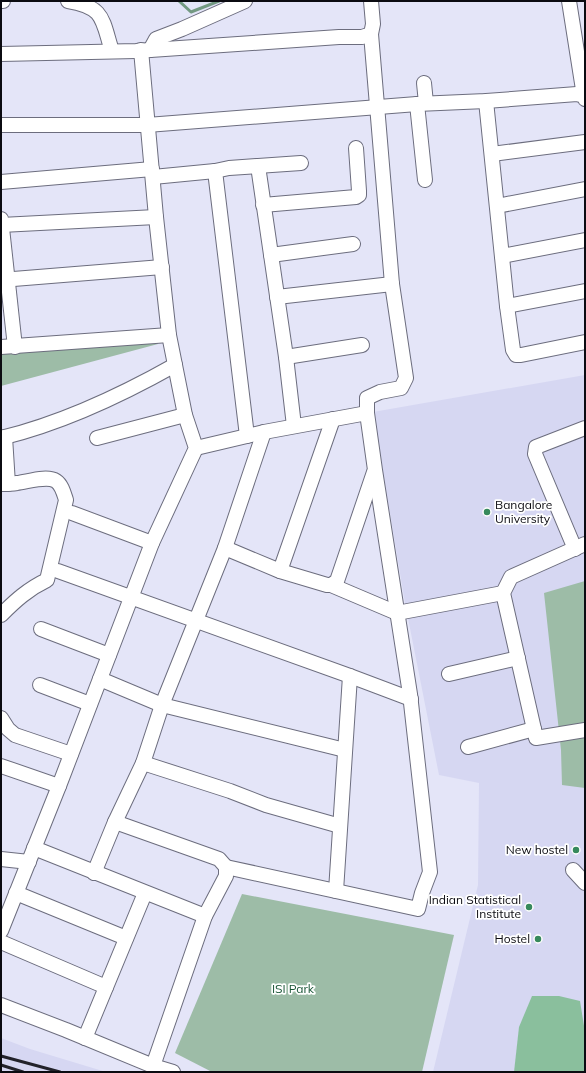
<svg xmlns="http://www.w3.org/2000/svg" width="586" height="1073" font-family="Mulish,sans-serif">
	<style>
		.built { fill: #d6d7f2 }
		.green { fill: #9dbca7 }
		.forest { fill: #8abf9d }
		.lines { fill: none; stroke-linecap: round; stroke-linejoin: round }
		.stream { stroke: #739982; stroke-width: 3 }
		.minor-casing { stroke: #6c6d7e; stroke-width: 16 }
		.minor { stroke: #fff; stroke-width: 14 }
		.rail { stroke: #22222a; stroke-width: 3 }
		.poi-dot { fill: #36895c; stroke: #fff; stroke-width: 1.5 }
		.labels { text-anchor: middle; stroke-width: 3.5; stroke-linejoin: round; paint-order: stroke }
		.poi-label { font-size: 12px; fill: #0b0b11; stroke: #fff; text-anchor: end }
		.park-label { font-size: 12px; fill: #175434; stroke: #fff }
	</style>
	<rect width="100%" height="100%" fill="#e4e5f8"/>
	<g class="built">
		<path d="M 585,375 L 585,1072 L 433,1072 L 478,885 L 479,783 L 439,775 L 405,603 L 373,412 Z"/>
		<path d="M 1,1038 L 30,1049 L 106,1072 L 1,1072 Z"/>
	</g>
	<g class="green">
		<path d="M 157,338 L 158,344 L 1,386 L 1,344 Z"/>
		<path d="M 585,581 L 585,788 L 562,785 L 561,750 L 544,593 Z"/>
		<path d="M 242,894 L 454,935 L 422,1072 L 212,1072 L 175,1053 Z"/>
	</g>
	<path class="forest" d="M 532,996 L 559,996 L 580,1001 L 585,1032 L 585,1072 L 514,1072 L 519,1027 Z"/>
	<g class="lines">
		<path class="stream" d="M 179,1 L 191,12 L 219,1"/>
		<defs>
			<g id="minor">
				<path d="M 1,1 L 3,1"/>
				<path d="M 68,1 C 105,7 102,20 112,51"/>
				<path d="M 569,1 L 584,96"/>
				<path d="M 150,50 L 156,39 L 182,29 L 245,1"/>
				<path d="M 1,54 L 136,51 L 339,37 L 362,37 L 371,34 L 373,24 L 371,1"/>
				<path d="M 424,83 L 426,103"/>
				<path d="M 486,101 L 507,306 L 513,350 L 516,355 L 521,355 L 585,342"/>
				<path d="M 417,104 L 425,180"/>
				<path d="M 1,125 L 147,125 L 417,104 L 486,101 L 577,94 L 584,96 L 585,99"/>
				<path d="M 492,154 L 585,142"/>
				<path d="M 258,166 L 286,357 L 294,426"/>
				<path d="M 215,171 L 247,436"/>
				<path d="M 153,177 L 215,171 L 229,168 L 301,163"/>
				<path d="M 1,182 L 152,169"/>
				<path d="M 263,205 L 356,197 L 359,195 L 359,191 L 356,148"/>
				<path d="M 497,206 L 585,189"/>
				<path d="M 1,219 L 15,347"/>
				<path d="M 1,225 L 156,217"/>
				<path d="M 271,255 L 353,244"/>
				<path d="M 502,256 L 585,240"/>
				<path d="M 1,280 L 162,267"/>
				<path d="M 277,297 L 392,284"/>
				<path d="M 507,306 L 585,291"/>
				<path d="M 1,347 L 169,335"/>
				<path d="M 286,357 L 362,345"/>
				<path d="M 5,437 L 8,484"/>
				<path d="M 1,438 C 63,423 120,396 175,365"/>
				<path d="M 97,438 L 185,415"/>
				<path d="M 196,448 L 264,432 L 367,413"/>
				<path d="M 1,484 C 6,484 11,484 17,483 C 27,482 47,475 56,481 C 62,485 64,494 66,500 L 47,580 C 28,589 15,601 1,615"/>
				<path d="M 72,513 L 152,543"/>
				<path d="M 585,544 L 511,577 L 503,593 L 536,738 L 585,730"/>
				<path d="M 225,548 L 280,571 L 327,585 L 331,585 L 337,581 L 374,472"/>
				<path d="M 575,549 L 535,454 L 536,447 L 585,428"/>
				<path d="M 58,571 L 350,676 L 411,699"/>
				<path d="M 280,571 L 333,419"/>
				<path d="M 331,585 L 397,613 L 503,593"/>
				<path d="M 41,629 L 109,655"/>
				<path d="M 449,674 L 518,658"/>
				<path d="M 100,679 L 162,705 L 345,750"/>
				<path d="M 40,685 L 90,704"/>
				<path d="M 1,718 L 8,729 L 15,735 L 71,754"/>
				<path d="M 468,747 L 534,729"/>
				<path d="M 143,763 L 230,791 L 266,805 L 340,826"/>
				<path d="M 1,766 L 59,786"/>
				<path d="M 115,822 L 219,859 L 226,867 L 226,876 L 205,916 L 153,1066"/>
				<path d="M 34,848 L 205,916"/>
				<path d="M 1,859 L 29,862"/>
				<path d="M 226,867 L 418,909 L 422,893 L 430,872 L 410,694 L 375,470 L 367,413 L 367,398 L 380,392 L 401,388 L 406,378 L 392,284 L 371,34"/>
				<path d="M 573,870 L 585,883"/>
				<path d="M 94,873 L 115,822 L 143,763 L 162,705 L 225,548 L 264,432"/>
				<path d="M 336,891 L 350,676"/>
				<path d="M 16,893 L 126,938"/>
				<path d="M 1,931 L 59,786 L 152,543 L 196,448 L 185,415 L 169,335 L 156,217 L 141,50"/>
				<path d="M 1,942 L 106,987"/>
				<path d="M 1,1005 L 66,1030 L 153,1066 L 173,1072"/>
				<path d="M 85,1038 L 145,893"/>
			</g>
		</defs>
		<use href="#minor" class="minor-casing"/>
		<use href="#minor" class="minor"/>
		<g class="rail">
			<path d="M 1,1056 L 60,1072"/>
			<path d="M 1,1065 L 23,1072"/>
		</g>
	</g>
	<g class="poi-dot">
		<circle cx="487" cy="512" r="4"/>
		<circle cx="576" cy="850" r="4"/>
		<circle cx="529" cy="907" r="4"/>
		<circle cx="538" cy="939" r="4"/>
	</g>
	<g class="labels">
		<g class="poi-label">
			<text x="495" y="509" text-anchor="start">Bangalore<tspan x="495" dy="14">University</tspan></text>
			<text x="568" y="854">New hostel</text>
			<text x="521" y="904">Indian Statistical<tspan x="521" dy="14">Institute</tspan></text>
			<text x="530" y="943">Hostel</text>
		</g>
		<g class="park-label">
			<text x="293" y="993">ISI Park</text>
		</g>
	</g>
	<rect width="586" height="1073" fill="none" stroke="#0b0b11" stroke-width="4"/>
</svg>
